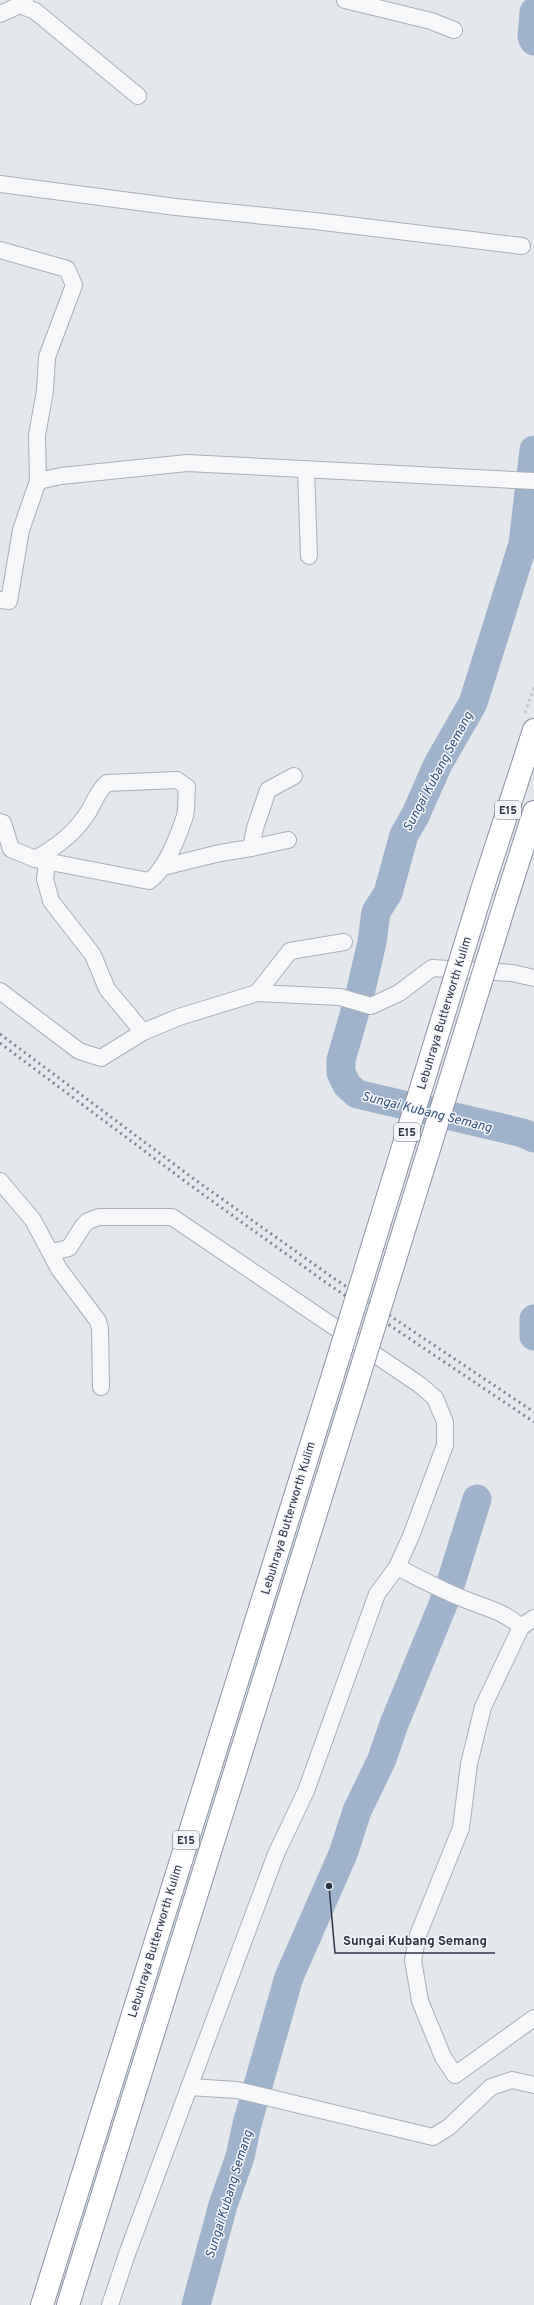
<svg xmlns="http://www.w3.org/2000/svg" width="534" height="2305" font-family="Overpass,sans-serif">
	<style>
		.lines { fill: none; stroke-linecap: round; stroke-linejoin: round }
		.river { stroke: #9fb4cc; stroke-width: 29 }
		.minor-casing { stroke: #a9aeb7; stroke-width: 18 }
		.motorway-casing { stroke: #8b94a3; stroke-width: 24 }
		.path { stroke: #c2c5cb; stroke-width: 2.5; stroke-dasharray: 3 3; stroke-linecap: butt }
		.minor { stroke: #f7f8fa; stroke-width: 16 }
		.motorway { stroke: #fff; stroke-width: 22 }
		.rail { stroke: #7d8696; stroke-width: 3; stroke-dasharray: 2 4; stroke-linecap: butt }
		.motorway-bridge-casing { stroke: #8b94a3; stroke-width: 24; stroke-linecap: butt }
		.motorway-bridge { stroke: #fff; stroke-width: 22 }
		.labels { text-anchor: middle; stroke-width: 3; stroke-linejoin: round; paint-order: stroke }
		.shield { fill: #f4f6f9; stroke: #676e7b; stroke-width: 1 }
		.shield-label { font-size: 11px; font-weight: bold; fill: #2b3445 }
		.street-label { font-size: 12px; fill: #2b3445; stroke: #f4f6f9 }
		.water-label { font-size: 13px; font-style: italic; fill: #34527a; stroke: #f4f6f9 }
		.leader { fill: none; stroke: #2b3445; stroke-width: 1.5 }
		.callout-dot { fill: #2b3445; stroke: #f4f6f9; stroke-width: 1.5 }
		.callout-label { font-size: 13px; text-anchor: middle; font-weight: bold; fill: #2b3445; stroke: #f4f6f9; stroke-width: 3; stroke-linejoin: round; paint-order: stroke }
	</style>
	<rect width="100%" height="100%" fill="#e4e7ec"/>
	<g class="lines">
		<g class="river">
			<path d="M 534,12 L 532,37 L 534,41"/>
			<path d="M 534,450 L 523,544 L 473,703 L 438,764 L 415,816 L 404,835 L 388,893 L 376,912 L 372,942 L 360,994 L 341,1060 L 341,1073 L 347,1085 L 357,1094 L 523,1133 L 534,1138"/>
			<path d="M 534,1319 L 534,1336"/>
			<path d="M 196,2305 L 223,2205 L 240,2157 L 247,2124 L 289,1977 L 343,1854 L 357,1811 L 382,1759 L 394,1724 L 448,1592 L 477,1499"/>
		</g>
		<defs>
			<g id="minor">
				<path d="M 345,0 L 431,21 L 454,30"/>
				<path d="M 20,5 L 35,11 L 138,96"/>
				<path d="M 0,14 L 20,5 L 25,0"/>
				<path d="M 0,184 L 176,207 L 315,221 L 522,246"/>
				<path d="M 0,250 L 67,269 L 74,285 L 47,357 L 45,391 L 37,435 L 38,481 L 21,530 L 9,601 L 0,600"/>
				<path d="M 306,469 L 309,556"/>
				<path d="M 38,481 L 61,476 L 187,463 L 534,481"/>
				<path d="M 0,822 L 3,823 L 11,849 L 35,859 C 56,847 73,835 87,814 C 94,804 97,791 107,783 L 177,780 L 187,787 C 186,796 187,807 185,816 C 179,834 165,871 149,881 L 35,859"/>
				<path d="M 251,848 L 288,840"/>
				<path d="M 47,861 L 45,879 L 51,901 L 93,955 L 107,989 L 143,1032"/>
				<path d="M 163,867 L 220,853 L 251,848 L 255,828 L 268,790 L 294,776"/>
				<path d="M 0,991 L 79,1051 L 101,1058 L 143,1032 L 179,1017 L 257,993 L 340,997 L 371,1006 L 399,993 L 432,968 L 512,973 L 534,978"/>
				<path d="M 257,993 L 290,951 L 344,942"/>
				<path d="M 0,1181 L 33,1220 L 59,1269 L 98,1321 L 100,1329 L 101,1387"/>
				<path d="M 52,1252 L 69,1248 L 83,1226 L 88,1221 L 99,1217 L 172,1217 L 420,1385 L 435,1398 L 445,1422 L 445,1445 L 411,1536 L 397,1567 L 377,1594 L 306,1791 L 276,1854 L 127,2254 L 110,2305"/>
				<path d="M 397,1567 C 419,1578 441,1590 464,1599 C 485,1608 504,1611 521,1627 L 534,1618"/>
				<path d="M 521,1627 L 483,1707 L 469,1764 L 461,1828 L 418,1935 L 413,1960 L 420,2001 L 443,2057 L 455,2075 L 534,2018"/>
				<path d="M 189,2087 L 237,2090 L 433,2137 L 449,2127 L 491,2087 L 512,2080 L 534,2085"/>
			</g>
			<g id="motorway">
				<path d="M 482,890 L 534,730"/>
				<path d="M 507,897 L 534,812"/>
				<path d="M 42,2305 L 333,1375"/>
				<path d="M 68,2305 L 357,1382"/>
			</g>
		</defs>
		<use href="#minor" class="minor-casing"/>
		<use href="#motorway" class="motorway-casing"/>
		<path class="path" d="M 525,713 L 534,687"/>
		<use href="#minor" class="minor"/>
		<use href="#motorway" class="motorway"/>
		<g class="rail">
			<path d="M 0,1034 L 194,1179 L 332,1277 L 534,1412"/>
			<path d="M 0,1043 L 190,1185 L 328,1284 L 534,1422"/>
		</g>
		<defs>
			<g id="motorway-bridge">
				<path d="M 333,1375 L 482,890"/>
				<path d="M 357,1382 L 507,897"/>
			</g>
		</defs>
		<use href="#motorway-bridge" class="motorway-bridge-casing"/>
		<use href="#motorway-bridge" class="motorway-bridge"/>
	</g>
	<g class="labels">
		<g class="shield">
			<rect x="495" y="801" width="26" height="18" rx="3"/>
			<rect x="394" y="1123" width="26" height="18" rx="3"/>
			<rect x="173" y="1831" width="26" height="18" rx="3"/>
		</g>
		<g class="shield-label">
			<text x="508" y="814">E15</text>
			<text x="407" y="1136">E15</text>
			<text x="186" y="1844">E15</text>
		</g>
		<g class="street-label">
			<text transform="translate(444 1013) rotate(-73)" y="4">Lebuhraya Butterworth Kulim</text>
			<text transform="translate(288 1518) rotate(-73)" y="4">Lebuhraya Butterworth Kulim</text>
			<text transform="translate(155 1941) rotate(-73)" y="4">Lebuhraya Butterworth Kulim</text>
		</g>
		<g class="water-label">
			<text transform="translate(437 771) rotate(-62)" y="5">Sungai Kubang Semang</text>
			<text transform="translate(427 1111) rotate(14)" y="5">Sungai Kubang Semang</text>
			<text transform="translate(228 2194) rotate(-73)" y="5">Sungai Kubang Semang</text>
		</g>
	</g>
	<path class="leader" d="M329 1886L335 1953H495"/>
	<circle class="callout-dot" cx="329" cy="1886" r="4"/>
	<g class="callout-label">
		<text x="415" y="1945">Sungai Kubang Semang</text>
	</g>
</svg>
